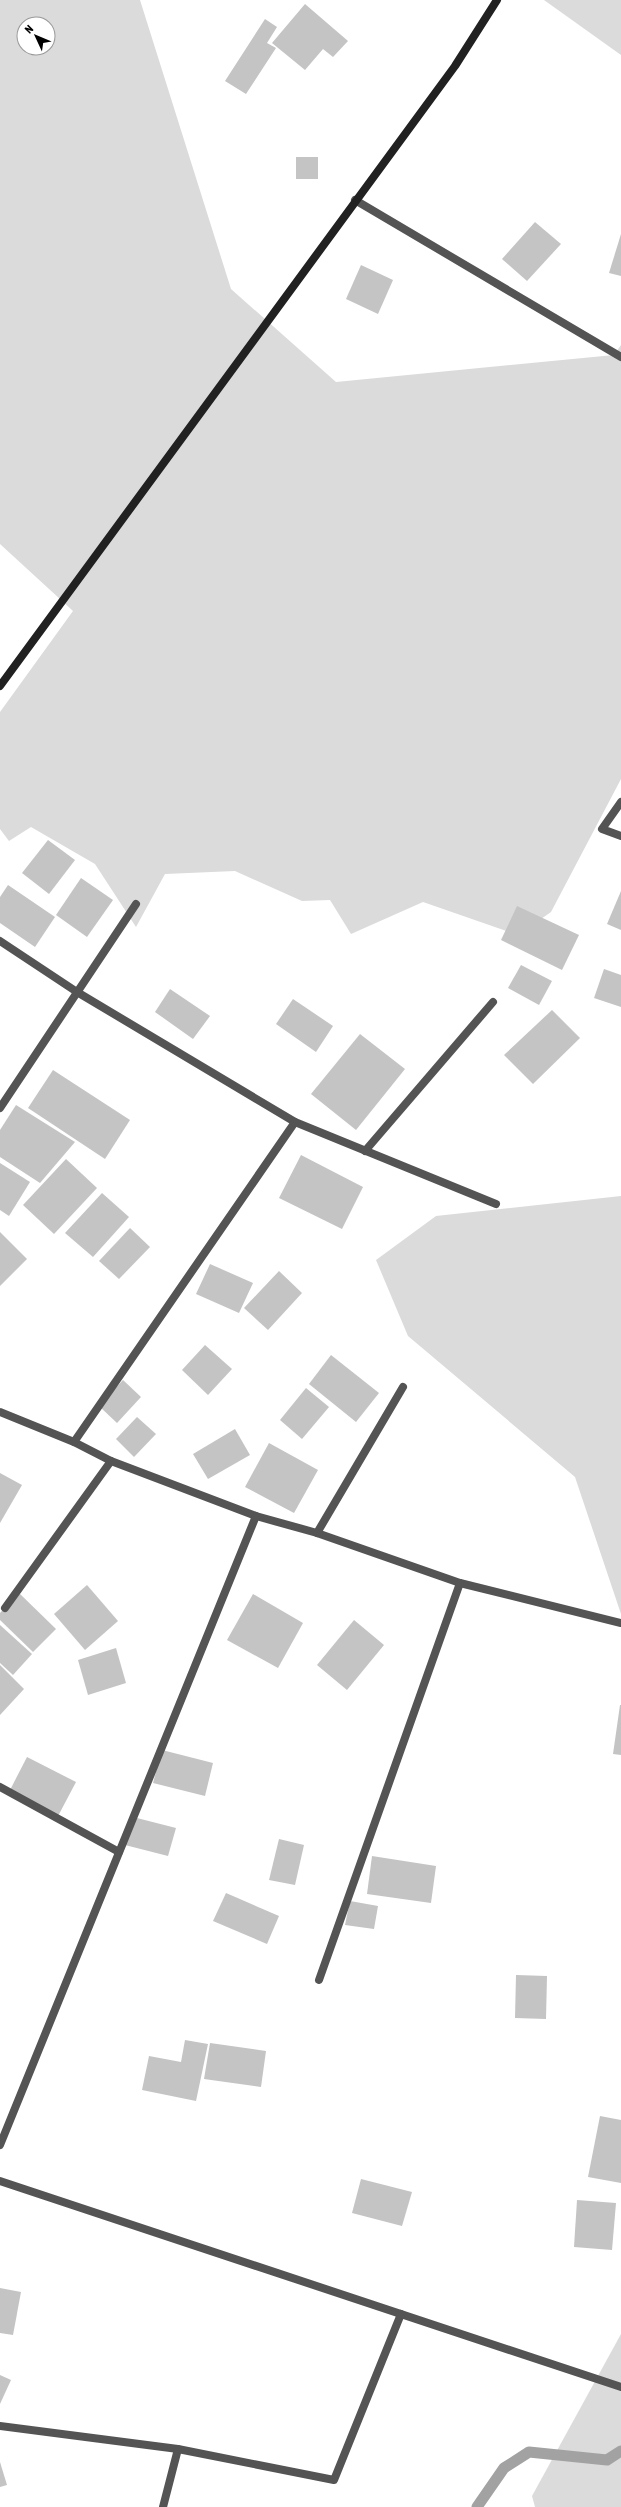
<svg xmlns="http://www.w3.org/2000/svg" width="621" height="2507" font-family="'Asap Condensed',sans-serif">
	<style>
		.green { fill: #dbdbdb; fill-rule: evenodd }
		.lines { fill: none; stroke-linecap: round; stroke-linejoin: round }
		.stream { stroke: #a2a2a2; stroke-width: 11 }
		.building { fill: #c4c4c4 }
		.lane { stroke: #545454; stroke-width: 8 }
		.street { stroke: #545454; stroke-width: 8 }
		.secondary { stroke: #212121; stroke-width: 8 }
	</style>
	<rect width="100%" height="100%" fill="#fff"/>
	<g class="green">
		<path d="M 0,0 L 140,0 L 231,289 L 336,382 L 614,355 L 621,345 L 621,779 L 551,912 L 518,935 L 423,902 L 351,934 L 330,900 L 302,901 L 235,871 L 165,874 L 136,927 L 95,864 L 31,827 L 9,841 L 0,829 L 0,712 L 73,611 L 0,544 ZM 24,24 L 48,24 L 48,48 L 24,48 Z"/>
		<path d="M 544,0 L 621,0 L 621,55 Z"/>
		<path d="M 621,1196 L 621,1614 L 575,1477 L 408,1336 L 376,1260 L 436,1216 Z"/>
		<path d="M 621,2334 L 621,2507 L 535,2507 L 532,2496 Z"/>
	</g>
	<g class="lines">
		<path class="stream" d="M 477,2507 L 504,2468 L 529,2452 L 607,2460 L 621,2451"/>
	</g>
	<g class="building">
		<path d="M 305,4 L 348,41 L 333,57 L 323,49 L 305,70 L 272,43 Z"/>
		<path d="M 265,19 L 277,27 L 267,43 L 276,48 L 246,94 L 225,81 Z"/>
		<rect x="296" y="157" width="22" height="22"/>
		<path d="M 535,222 L 561,244 L 527,281 L 502,259 Z"/>
		<path d="M 621,234 L 621,276 L 609,273 Z"/>
		<path d="M 361,265 L 393,280 L 378,314 L 346,299 Z"/>
		<path d="M 48,840 L 75,860 L 49,894 L 22,873 Z"/>
		<path d="M 81,878 L 113,900 L 87,937 L 56,915 Z"/>
		<path d="M 8,885 L 55,917 L 35,947 L 0,923 L 0,897 Z"/>
		<path d="M 621,891 L 621,930 L 607,924 Z"/>
		<path d="M 517,906 L 579,935 L 562,970 L 501,940 Z"/>
		<path d="M 521,965 L 552,981 L 539,1005 L 508,988 Z"/>
		<path d="M 604,969 L 621,975 L 621,1007 L 594,998 Z"/>
		<path d="M 170,989 L 210,1016 L 193,1039 L 155,1012 Z"/>
		<path d="M 293,999 L 333,1026 L 316,1052 L 276,1024 Z"/>
		<path d="M 552,1010 L 580,1038 L 533,1084 L 504,1055 Z"/>
		<path d="M 360,1034 L 405,1069 L 356,1130 L 311,1094 Z"/>
		<path d="M 53,1070 L 130,1120 L 105,1159 L 28,1108 Z"/>
		<path d="M 16,1105 L 75,1142 L 40,1183 L 0,1157 L 0,1130 Z"/>
		<path d="M 301,1155 L 363,1187 L 342,1229 L 279,1198 Z"/>
		<path d="M 66,1159 L 97,1188 L 54,1234 L 23,1205 Z"/>
		<path d="M 0,1163 L 30,1182 L 9,1216 L 0,1210 Z"/>
		<path d="M 102,1193 L 129,1217 L 93,1257 L 65,1233 Z"/>
		<path d="M 130,1228 L 150,1247 L 119,1279 L 99,1261 Z"/>
		<path d="M 0,1232 L 27,1259 L 0,1286 Z"/>
		<path d="M 210,1264 L 253,1283 L 239,1313 L 196,1294 Z"/>
		<path d="M 279,1271 L 302,1293 L 268,1330 L 244,1308 Z"/>
		<path d="M 205,1345 L 232,1369 L 208,1395 L 182,1370 Z"/>
		<path d="M 331,1355 L 379,1393 L 356,1422 L 309,1384 Z"/>
		<path d="M 123,1380 L 141,1397 L 117,1423 L 99,1406 Z"/>
		<path d="M 306,1388 L 329,1407 L 302,1439 L 280,1420 Z"/>
		<path d="M 137,1417 L 156,1434 L 134,1457 L 116,1439 Z"/>
		<path d="M 235,1429 L 250,1455 L 208,1479 L 193,1454 Z"/>
		<path d="M 269,1443 L 318,1470 L 294,1513 L 245,1487 Z"/>
		<path d="M 0,1473 L 22,1485 L 0,1523 Z"/>
		<path d="M 87,1585 L 118,1621 L 85,1650 L 54,1614 Z"/>
		<path d="M 19,1593 L 56,1629 L 33,1652 L 0,1620 L 0,1613 Z"/>
		<path d="M 253,1594 L 303,1623 L 278,1668 L 227,1640 Z"/>
		<path d="M 354,1620 L 384,1645 L 347,1690 L 317,1665 Z"/>
		<path d="M 0,1625 L 32,1654 L 13,1675 L 0,1663 Z"/>
		<path d="M 116,1648 L 126,1683 L 88,1695 L 78,1660 Z"/>
		<path d="M 0,1665 L 24,1689 L 0,1715 Z"/>
		<path d="M 620,1705 L 621,1705 L 621,1755 L 613,1754 Z"/>
		<path d="M 162,1750 L 213,1763 L 205,1796 L 153,1783 Z"/>
		<path d="M 27,1757 L 76,1782 L 57,1818 L 9,1792 Z"/>
		<path d="M 133,1817 L 176,1828 L 168,1856 L 125,1845 Z"/>
		<path d="M 279,1839 L 304,1845 L 295,1885 L 269,1880 Z"/>
		<path d="M 372,1856 L 436,1866 L 431,1903 L 367,1894 Z"/>
		<path d="M 226,1893 L 279,1916 L 267,1944 L 213,1921 Z"/>
		<path d="M 350,1901 L 378,1906 L 374,1929 L 345,1925 Z"/>
		<path d="M 516,1975 L 547,1976 L 546,2019 L 515,2018 Z"/>
		<path d="M 185,2040 L 208,2044 L 196,2101 L 142,2090 L 149,2056 L 181,2062 Z"/>
		<path d="M 210,2043 L 266,2051 L 261,2087 L 204,2079 Z"/>
		<path d="M 600,2116 L 621,2120 L 621,2183 L 588,2177 Z"/>
		<path d="M 361,2179 L 412,2192 L 402,2226 L 352,2213 Z"/>
		<path d="M 577,2200 L 616,2203 L 612,2250 L 574,2247 Z"/>
		<path d="M 0,2288 L 21,2292 L 13,2335 L 0,2333 Z"/>
		<path d="M 0,2375 L 11,2380 L 0,2404 Z"/>
		<path d="M 0,2462 L 7,2485 L 0,2487 Z"/>
	</g>
	<g class="lines">
		<g class="lane">
			<path d="M 365,1151 L 493,1002"/>
			<path d="M 317,1533 L 403,1387"/>
			<path d="M 5,1608 L 111,1461"/>
		</g>
		<g class="street">
			<path d="M 355,200 L 621,357"/>
			<path d="M 621,802 L 602,829 L 621,836"/>
			<path d="M 0,941 L 77,992 L 295,1122 L 496,1204"/>
			<path d="M 0,1108 L 136,904"/>
			<path d="M 0,1412 L 74,1442 L 111,1461 L 256,1516 L 317,1533 L 460,1583 L 621,1623"/>
			<path d="M 74,1442 L 295,1122"/>
			<path d="M 0,1787 L 119,1852"/>
			<path d="M 319,1980 L 460,1583"/>
			<path d="M 0,2145 L 256,1516"/>
			<path d="M 0,2181 L 621,2387"/>
			<path d="M 0,2426 L 178,2449 L 334,2480 L 401,2314"/>
			<path d="M 163,2507 L 178,2449"/>
		</g>
		<path class="secondary" d="M 0,686 L 455,66 L 497,0"/>
	</g>
	<g transform="translate(36 36) rotate(314)"><circle r="19" fill="#ffffff" stroke="#999999"/>
	<path d="M0-3L7 15L0 10L-7 15Z" fill="#000000"/>
	<text y="-6" font-size="11" font-weight="bold" text-anchor="middle" fill="#000000">N</text>
	</g>
</svg>
